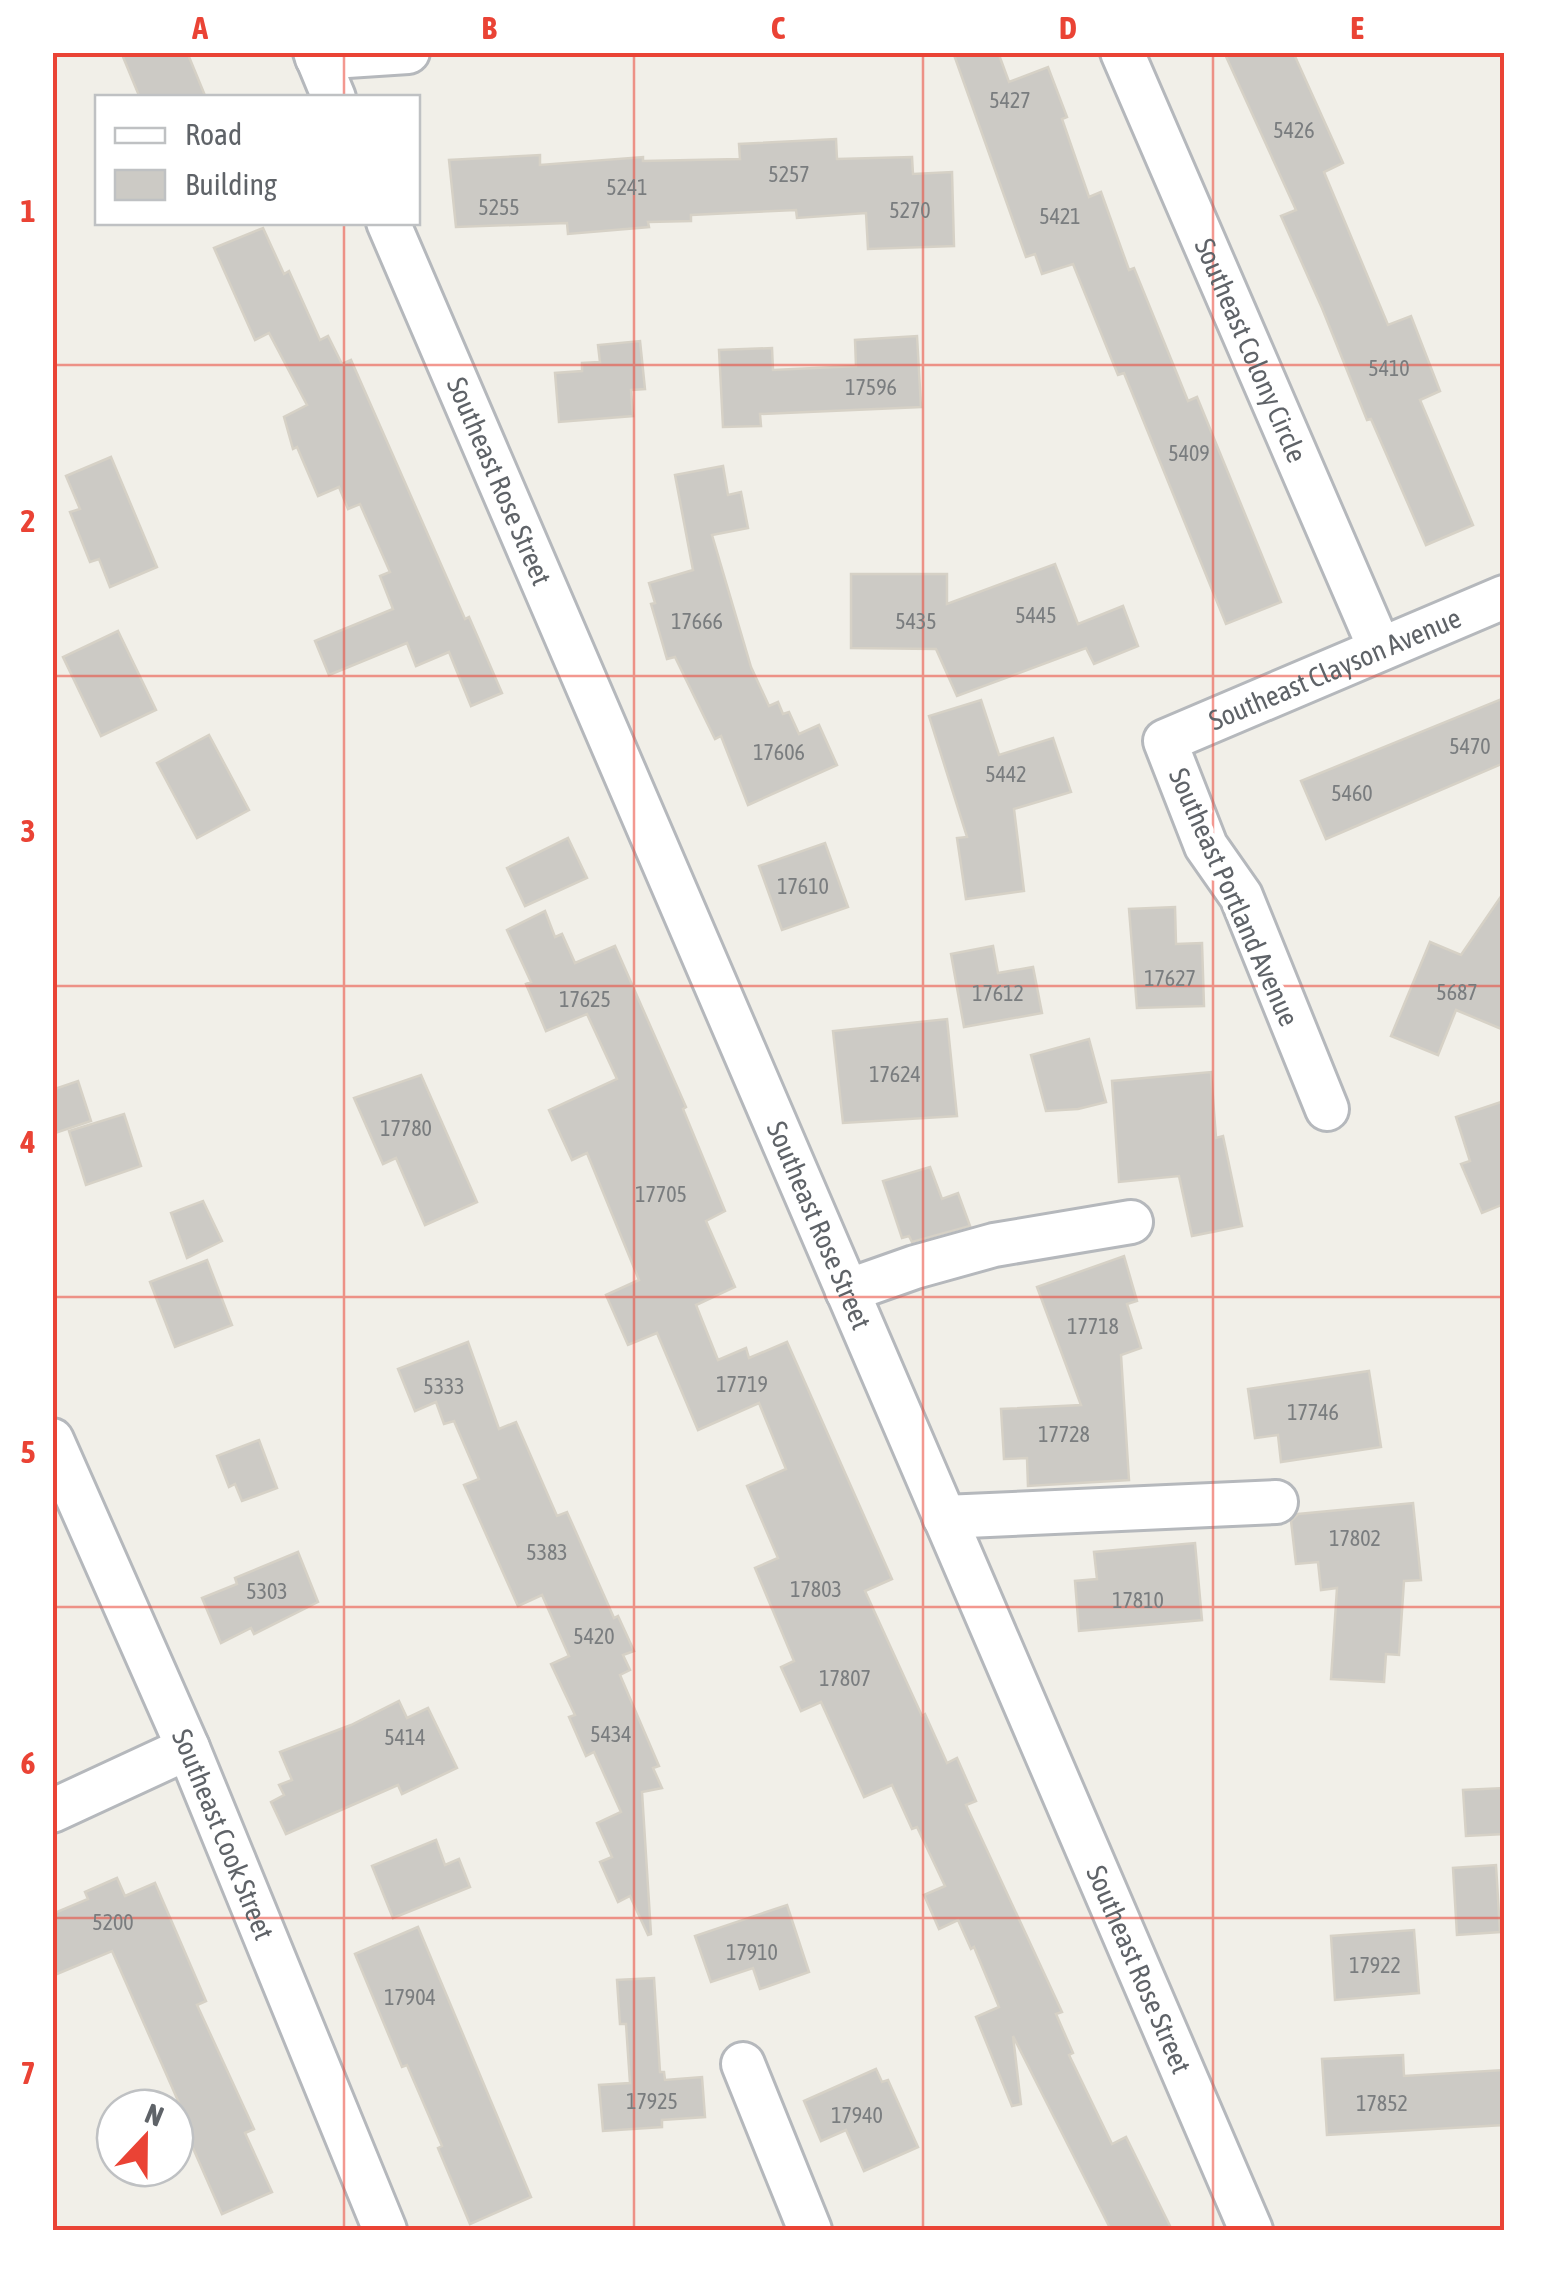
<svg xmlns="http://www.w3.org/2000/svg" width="1557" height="2283" font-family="'Asap Condensed',sans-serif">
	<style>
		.building { fill: #cccac5; stroke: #d6d1c6; stroke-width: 2.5 }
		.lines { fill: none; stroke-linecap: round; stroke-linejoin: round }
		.minor-casing { stroke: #b5b8bc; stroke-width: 48 }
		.minor { stroke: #fff; stroke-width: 42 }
		.grid { fill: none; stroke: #ea4335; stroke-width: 2.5; stroke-opacity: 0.55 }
		.labels { text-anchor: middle; stroke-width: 9; stroke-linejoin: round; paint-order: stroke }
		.number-label { font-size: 22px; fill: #7a7d7f }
		.street-label { font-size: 28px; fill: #5f6368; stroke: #fff }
		.neatline { fill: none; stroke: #ea4335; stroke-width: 4 }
		.grid-label { font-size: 32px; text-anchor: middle; font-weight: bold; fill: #ea4335 }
	</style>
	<rect width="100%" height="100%" fill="#f1efe8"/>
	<g class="building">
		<path d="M 121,52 L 187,52 L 206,98 L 140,98 Z"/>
		<path d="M 953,52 L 998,52 L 1009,82 L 1048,67 L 1067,117 L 1062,119 L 1089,197 L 1101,192 L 1129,270 L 1134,268 L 1188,401 L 1197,397 L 1281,602 L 1226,624 L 1124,373 L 1118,375 L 1073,264 L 1042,274 L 1035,254 L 1026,257 Z"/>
		<path d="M 1224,52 L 1293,52 L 1343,163 L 1324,172 L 1388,325 L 1411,316 L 1440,391 L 1420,400 L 1473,525 L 1426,545 L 1371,419 L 1367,420 L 1322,308 L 1281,216 L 1296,210 Z"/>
		<path d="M 836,139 L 837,159 L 912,157 L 913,174 L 952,172 L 954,246 L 868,249 L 866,213 L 797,218 L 796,210 L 691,215 L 691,221 L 648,222 L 649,227 L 568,234 L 567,223 L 456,227 L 449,160 L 540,155 L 540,165 L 643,157 L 643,161 L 740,159 L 739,144 Z"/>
		<path d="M 263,228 L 284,274 L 289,271 L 320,340 L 328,336 L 342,364 L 351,360 L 465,619 L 469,617 L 502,693 L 471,706 L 449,652 L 416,666 L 407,643 L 329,675 L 315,641 L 393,609 L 380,576 L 390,572 L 360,504 L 348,509 L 339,487 L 318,496 L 297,447 L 293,449 L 284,417 L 307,405 L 269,333 L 255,340 L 214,248 Z"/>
		<path d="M 917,336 L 921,407 L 760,414 L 761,426 L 723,427 L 719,350 L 772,348 L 773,370 L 856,366 L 855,340 Z"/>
		<path d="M 640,341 L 645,389 L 631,390 L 633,416 L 559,422 L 555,373 L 582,371 L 582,363 L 600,362 L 598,345 Z"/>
		<path d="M 111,457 L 157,567 L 110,587 L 99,559 L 90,562 L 70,512 L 80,509 L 66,476 Z"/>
		<path d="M 723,466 L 728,495 L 741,492 L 748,528 L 712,535 L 751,667 L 769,706 L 778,702 L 783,714 L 789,712 L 799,734 L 819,725 L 837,765 L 748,805 L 721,736 L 715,739 L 675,657 L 667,659 L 651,604 L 655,603 L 649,583 L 693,570 L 675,475 Z"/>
		<path d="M 1055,564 L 1078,624 L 1123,606 L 1138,646 L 1094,664 L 1086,648 L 957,696 L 936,649 L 851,648 L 851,574 L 947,574 L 947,604 Z"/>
		<path d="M 118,631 L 156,710 L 101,736 L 63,657 Z"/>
		<path d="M 1504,698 L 1504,763 L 1326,839 L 1301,781 Z"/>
		<path d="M 981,700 L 999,755 L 1053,738 L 1071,792 L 1014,809 L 1024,891 L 966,899 L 957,838 L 967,837 L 929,716 Z"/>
		<path d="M 209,735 L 249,810 L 197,838 L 157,763 Z"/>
		<path d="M 568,838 L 587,878 L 525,906 L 507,868 Z"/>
		<path d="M 825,843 L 848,907 L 782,930 L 759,866 Z"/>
		<path d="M 1504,892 L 1504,1030 L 1456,1010 L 1438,1055 L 1391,1036 L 1430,942 L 1461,955 Z"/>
		<path d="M 1175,907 L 1176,944 L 1202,943 L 1204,1006 L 1137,1008 L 1129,909 Z"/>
		<path d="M 545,911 L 555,937 L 562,934 L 575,963 L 615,946 L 686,1107 L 683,1109 L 725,1211 L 706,1221 L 735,1287 L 696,1305 L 718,1360 L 746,1348 L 749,1358 L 787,1342 L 892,1579 L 865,1591 L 922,1716 L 925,1714 L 947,1763 L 957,1758 L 976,1801 L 966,1805 L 1062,2012 L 1056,2014 L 1073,2053 L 1069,2055 L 1112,2144 L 1126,2137 L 1172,2230 L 1111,2230 L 1013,2036 L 1021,2104 L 1012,2106 L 976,2017 L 999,2007 L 974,1947 L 971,1949 L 958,1920 L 939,1929 L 924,1895 L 945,1886 L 917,1827 L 912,1829 L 892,1785 L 864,1797 L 821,1702 L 801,1711 L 781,1667 L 794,1661 L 755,1568 L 778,1558 L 747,1486 L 786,1469 L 759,1403 L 698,1430 L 657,1333 L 628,1345 L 606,1295 L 639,1280 L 587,1153 L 572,1160 L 549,1110 L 617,1079 L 587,1014 L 546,1031 L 526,984 L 531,982 L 507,930 Z"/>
		<path d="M 993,946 L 998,973 L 1033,967 L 1042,1013 L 964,1027 L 951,954 Z"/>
		<path d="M 947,1019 L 957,1116 L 843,1123 L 833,1031 Z"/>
		<path d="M 1089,1039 L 1106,1102 L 1078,1109 L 1046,1111 L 1031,1055 Z"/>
		<path d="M 1211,1072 L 1216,1138 L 1223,1136 L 1242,1226 L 1192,1236 L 1179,1176 L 1119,1182 L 1112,1081 Z"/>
		<path d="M 421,1075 L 477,1202 L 425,1225 L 396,1158 L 383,1164 L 354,1098 Z"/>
		<path d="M 78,1081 L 91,1121 L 52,1134 L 52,1090 Z"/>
		<path d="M 1504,1101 L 1504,1204 L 1482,1213 L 1461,1164 L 1470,1161 L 1456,1117 Z"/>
		<path d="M 124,1114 L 141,1166 L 86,1185 L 69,1131 Z"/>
		<path d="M 930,1167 L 942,1199 L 958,1193 L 970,1226 L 912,1242 L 909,1236 L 902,1238 L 883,1181 Z"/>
		<path d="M 203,1201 L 222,1241 L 187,1258 L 171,1213 Z"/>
		<path d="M 1124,1256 L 1137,1301 L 1127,1304 L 1141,1348 L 1121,1355 L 1129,1480 L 1028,1486 L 1027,1458 L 1004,1459 L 1001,1409 L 1081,1405 L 1037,1287 Z"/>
		<path d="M 207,1260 L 232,1325 L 175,1347 L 150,1282 Z"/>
		<path d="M 468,1342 L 499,1429 L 516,1422 L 557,1516 L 567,1512 L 614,1618 L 618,1616 L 634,1651 L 623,1655 L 630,1670 L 620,1675 L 659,1766 L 653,1768 L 662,1788 L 642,1792 L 651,1934 L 648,1935 L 630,1896 L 618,1902 L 600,1862 L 612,1857 L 597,1823 L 621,1812 L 594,1752 L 586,1756 L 569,1717 L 575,1715 L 551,1664 L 569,1656 L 542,1595 L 518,1606 L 464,1485 L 479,1479 L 454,1421 L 444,1424 L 436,1402 L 415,1411 L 398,1369 Z"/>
		<path d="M 1369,1371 L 1381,1447 L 1281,1462 L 1278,1435 L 1255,1438 L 1248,1389 Z"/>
		<path d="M 259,1440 L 277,1488 L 242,1501 L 235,1484 L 229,1487 L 217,1456 Z"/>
		<path d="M 1413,1503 L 1421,1580 L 1404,1581 L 1399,1655 L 1386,1654 L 1384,1682 L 1331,1679 L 1337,1588 L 1321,1590 L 1318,1562 L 1296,1564 L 1291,1521 L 1298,1514 Z"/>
		<path d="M 1195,1543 L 1202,1620 L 1079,1631 L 1075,1581 L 1097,1579 L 1094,1552 Z"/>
		<path d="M 298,1552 L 318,1602 L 254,1634 L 251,1628 L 221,1643 L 202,1598 L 237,1584 L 235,1578 Z"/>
		<path d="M 399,1701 L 407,1718 L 428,1708 L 457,1768 L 402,1794 L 398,1785 L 286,1834 L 271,1802 L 284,1795 L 279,1785 L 292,1780 L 280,1752 L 351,1725 Z"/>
		<path d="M 1504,1788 L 1504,1834 L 1466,1836 L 1463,1790 Z"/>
		<path d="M 436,1840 L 445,1865 L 459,1859 L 470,1887 L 393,1918 L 372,1866 Z"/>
		<path d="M 1496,1865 L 1500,1932 L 1457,1935 L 1453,1868 Z"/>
		<path d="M 117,1878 L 125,1896 L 155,1883 L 206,2001 L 197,2005 L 254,2129 L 245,2133 L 272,2192 L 222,2214 L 174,2105 L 179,2103 L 112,1951 L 52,1976 L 52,1914 L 88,1899 L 85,1892 Z"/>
		<path d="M 787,1905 L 809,1972 L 760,1989 L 753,1968 L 711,1982 L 695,1936 Z"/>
		<path d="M 418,1927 L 531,2197 L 470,2224 L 438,2148 L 442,2146 L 407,2065 L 402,2067 L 355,1954 Z"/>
		<path d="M 1414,1930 L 1419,1993 L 1335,2000 L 1331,1936 Z"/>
		<path d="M 654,1978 L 660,2072 L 664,2072 L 665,2080 L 702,2077 L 705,2117 L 662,2120 L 662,2127 L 603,2131 L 599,2085 L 630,2083 L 626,2024 L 620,2024 L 617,1980 Z"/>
		<path d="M 1403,2055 L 1404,2076 L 1504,2070 L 1504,2125 L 1327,2135 L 1322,2059 Z"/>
		<path d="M 876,2069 L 882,2082 L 888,2080 L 918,2147 L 864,2171 L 846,2130 L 821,2141 L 804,2101 Z"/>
	</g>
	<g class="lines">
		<defs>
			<g id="minor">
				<path d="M 315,52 L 334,98"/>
				<path id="s1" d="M 1122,52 L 1380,649"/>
				<path d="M 317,58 L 408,52"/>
				<path id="s2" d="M 388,222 L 1251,2230"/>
				<path id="s3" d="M 1327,1109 L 1241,896 L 1206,846 L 1165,741 L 1504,597"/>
				<path d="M 847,1291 L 915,1267 L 994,1245 L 1131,1222"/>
				<path id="s4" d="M 52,1440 L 188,1748 L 385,2230"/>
				<path d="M 944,1517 L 1276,1502"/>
				<path d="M 52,1811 L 188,1748"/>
				<path d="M 743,2064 L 810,2230"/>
			</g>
		</defs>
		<use href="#minor" class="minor-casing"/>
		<use href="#minor" class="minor"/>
	</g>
	<path class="grid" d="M 344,52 L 344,98M 634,52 L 634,2230M 923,52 L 923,2230M 1213,52 L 1213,2230M 344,222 L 344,2230M 52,365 L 1504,365M 52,676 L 1504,676M 52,986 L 1504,986M 52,1297 L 1504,1297M 52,1607 L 1504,1607M 52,1918 L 1504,1918"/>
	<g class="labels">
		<g class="number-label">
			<text x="1010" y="108">5427</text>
			<text x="1294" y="138">5426</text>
			<text x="789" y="182">5257</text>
			<text x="627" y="195">5241</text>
			<text x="499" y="215">5255</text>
			<text x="910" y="218">5270</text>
			<text x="1060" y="224">5421</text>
			<text x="1389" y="376">5410</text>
			<text x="871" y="395">17596</text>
			<text x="1189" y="461">5409</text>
			<text x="1036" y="623">5445</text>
			<text x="697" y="629">17666</text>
			<text x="916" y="629">5435</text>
			<text x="1470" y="754">5470</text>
			<text x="779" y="760">17606</text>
			<text x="1006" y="782">5442</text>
			<text x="1352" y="801">5460</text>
			<text x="803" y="894">17610</text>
			<text x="1170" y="986">17627</text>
			<text x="1457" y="1000">5687</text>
			<text x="998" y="1001">17612</text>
			<text x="585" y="1007">17625</text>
			<text x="895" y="1082">17624</text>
			<text x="406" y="1136">17780</text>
			<text x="661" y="1202">17705</text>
			<text x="1093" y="1334">17718</text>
			<text x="742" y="1392">17719</text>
			<text x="444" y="1394">5333</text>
			<text x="1313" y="1420">17746</text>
			<text x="1064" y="1442">17728</text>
			<text x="1355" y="1546">17802</text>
			<text x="547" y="1560">5383</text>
			<text x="816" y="1597">17803</text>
			<text x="267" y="1599">5303</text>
			<text x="1138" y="1608">17810</text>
			<text x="594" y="1644">5420</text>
			<text x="845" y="1686">17807</text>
			<text x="611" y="1742">5434</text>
			<text x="405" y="1745">5414</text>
			<text x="113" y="1930">5200</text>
			<text x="752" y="1960">17910</text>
			<text x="1375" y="1973">17922</text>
			<text x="410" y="2005">17904</text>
			<text x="652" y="2109">17925</text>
			<text x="1382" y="2111">17852</text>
			<text x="857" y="2123">17940</text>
		</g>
		<g class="street-label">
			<text dy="10" stroke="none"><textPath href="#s1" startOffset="325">Southeast Colony Circle</textPath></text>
			<text dy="10" stroke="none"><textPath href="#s2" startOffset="282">Southeast Rose Street</textPath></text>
			<text dy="10" stroke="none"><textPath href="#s3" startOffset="588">Southeast Clayson Avenue</textPath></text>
			<text transform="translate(1234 897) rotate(66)" y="10">Southeast Portland Avenue</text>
			<text dy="10" stroke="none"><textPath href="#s2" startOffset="1092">Southeast Rose Street</textPath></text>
			<text dy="10" stroke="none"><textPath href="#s4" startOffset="430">Southeast Cook Street</textPath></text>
			<text dy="10" stroke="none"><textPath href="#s2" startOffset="1902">Southeast Rose Street</textPath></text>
		</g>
	</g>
	<rect width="1557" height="2283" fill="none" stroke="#ffffff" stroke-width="110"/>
	<rect x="95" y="95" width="325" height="130" fill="#ffffff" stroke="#bfc1c3" stroke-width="2.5"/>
	<rect x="115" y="128" width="50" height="15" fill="#ffffff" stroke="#bfc1c3" stroke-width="2.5"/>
	<text x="185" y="145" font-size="30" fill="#5f6368">Road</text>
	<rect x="115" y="170" width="50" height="30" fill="#cccac5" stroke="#bfc1c3" stroke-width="2.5"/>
	<text x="185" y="195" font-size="30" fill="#5f6368">Building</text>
	<g transform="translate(145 2138) rotate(22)"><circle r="48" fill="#ffffff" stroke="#bfc1c3" stroke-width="2.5"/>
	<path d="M0-8L18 38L0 25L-18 38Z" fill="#ea4335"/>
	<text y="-15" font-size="28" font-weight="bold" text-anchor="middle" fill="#5f6368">N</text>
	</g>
	<rect x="55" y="55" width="1447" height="2173" class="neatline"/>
	<g class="grid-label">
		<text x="200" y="39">A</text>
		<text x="489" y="39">B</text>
		<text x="778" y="39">C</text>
		<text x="1068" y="39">D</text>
		<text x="1357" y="39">E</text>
		<text x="28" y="222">1</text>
		<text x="28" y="532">2</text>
		<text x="28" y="842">3</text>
		<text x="28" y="1153">4</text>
		<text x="28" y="1463">5</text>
		<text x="28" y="1774">6</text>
		<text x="28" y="2084">7</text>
	</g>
</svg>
